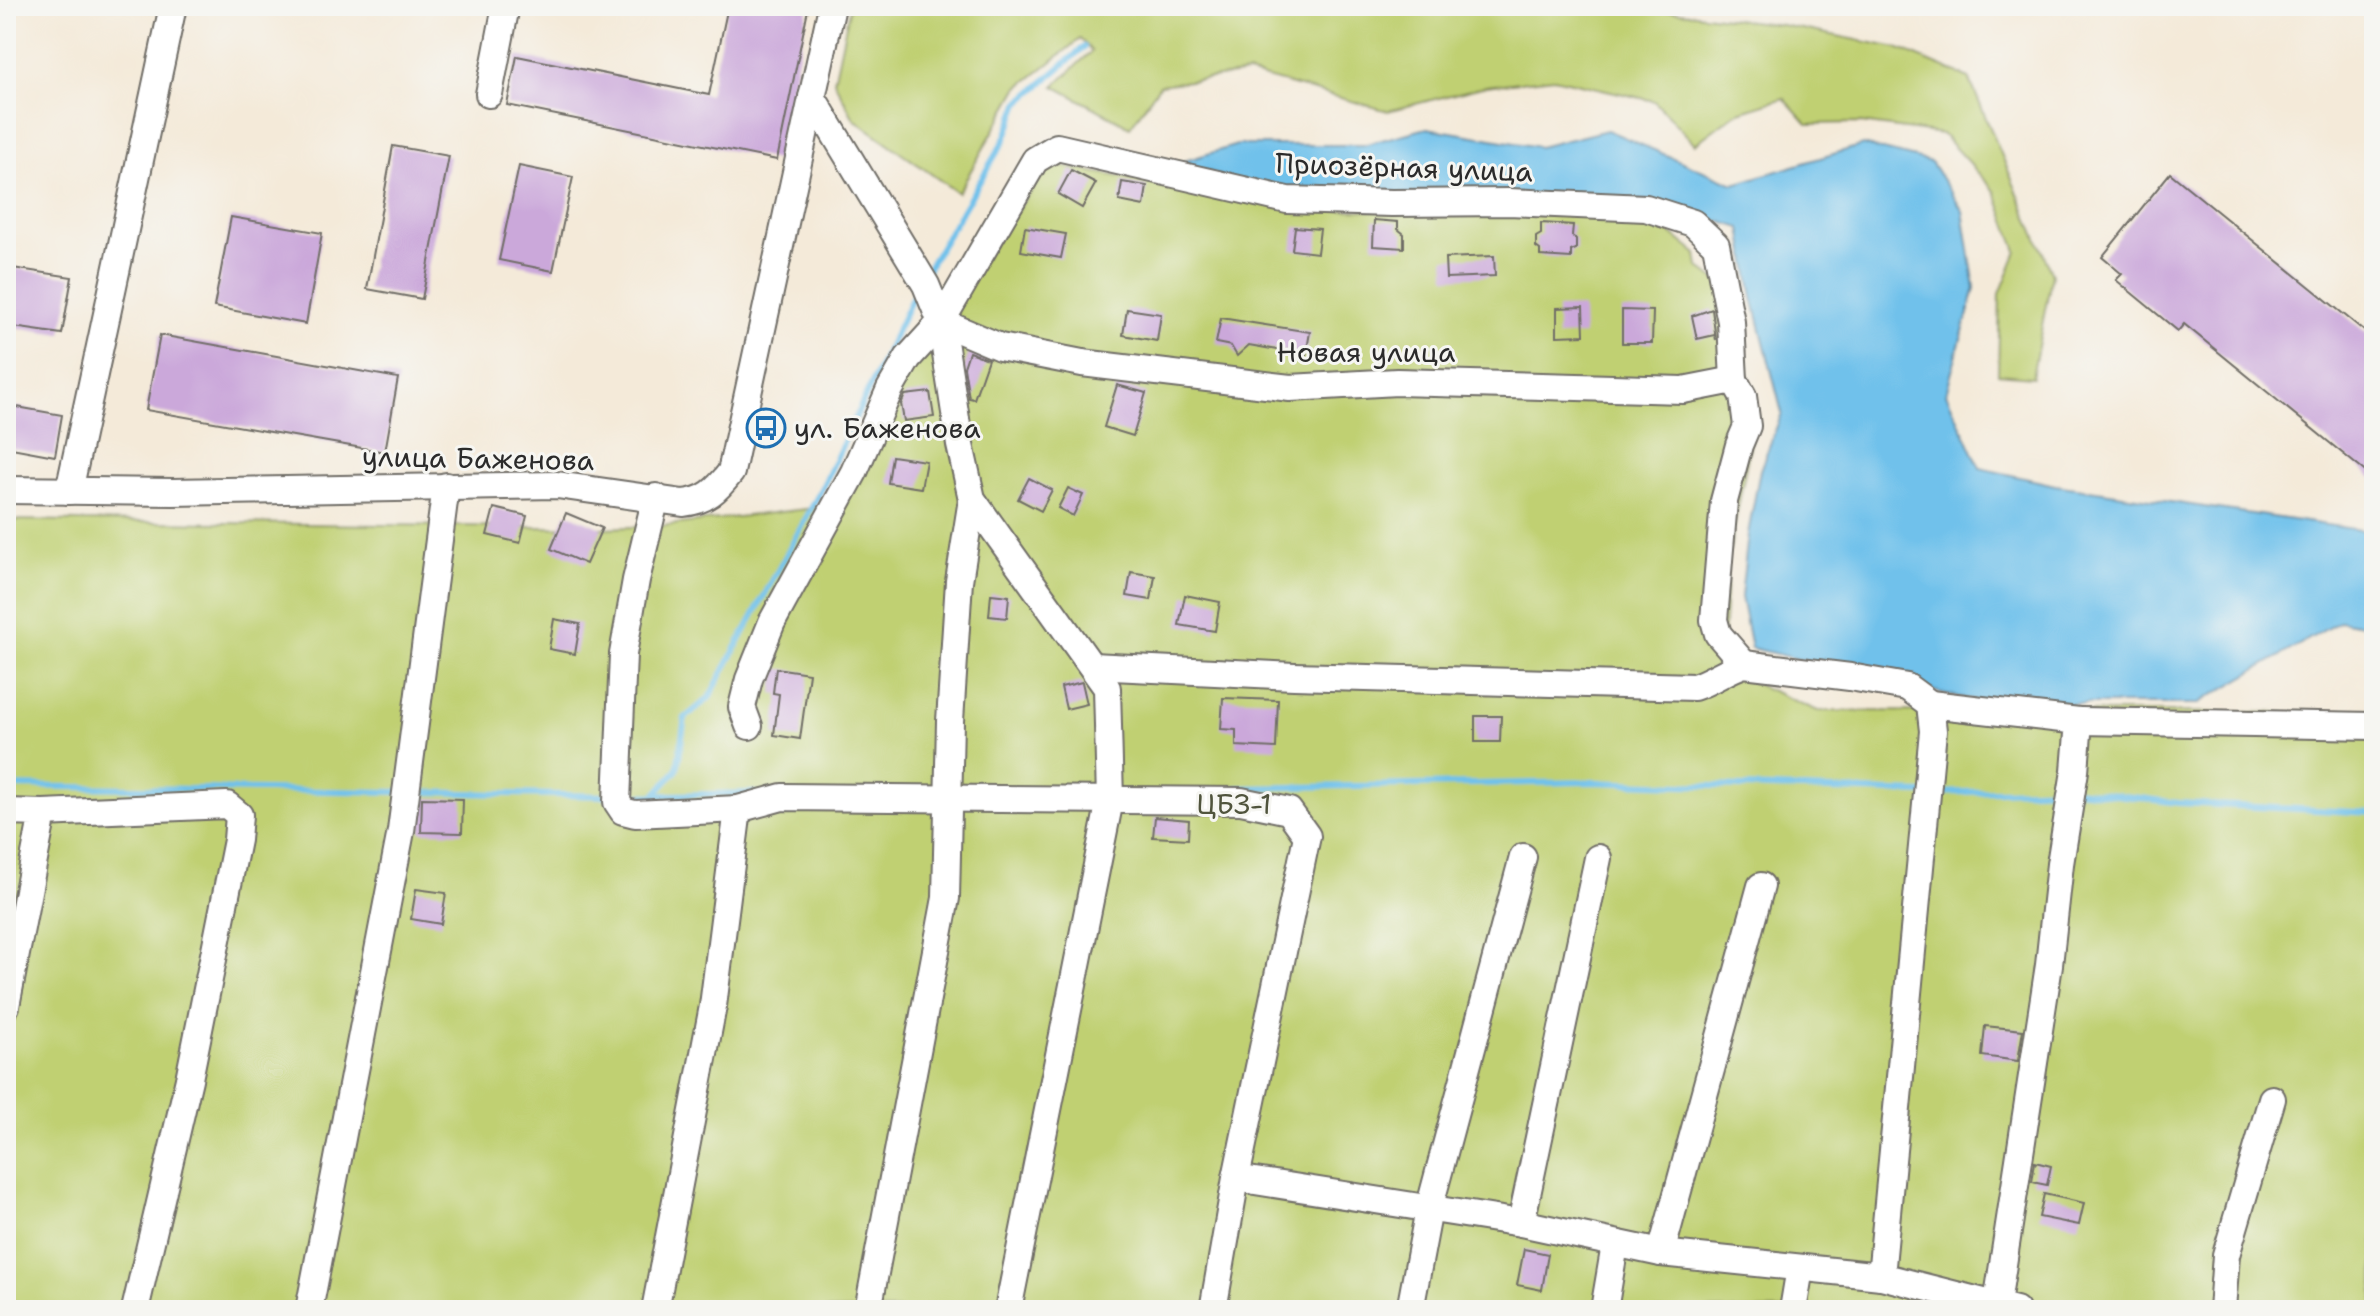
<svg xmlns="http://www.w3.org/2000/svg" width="2380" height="1316" font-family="'Shantell Sans',sans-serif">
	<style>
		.green { fill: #c0d072; stroke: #767e4e; stroke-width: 2 }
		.water { fill: #6fc1eb; stroke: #4d768b; stroke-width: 2 }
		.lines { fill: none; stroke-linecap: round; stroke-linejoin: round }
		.stream { stroke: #6fc1eb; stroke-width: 6 }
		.building { fill: #cba8da }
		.minor-casing { stroke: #716e68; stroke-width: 30 }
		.minor { stroke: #fff; stroke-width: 26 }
		.labels { text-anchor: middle; stroke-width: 6; stroke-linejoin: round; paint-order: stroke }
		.street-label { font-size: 28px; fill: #2b2b2b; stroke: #f6f6f2 }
		.poi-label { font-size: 28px; fill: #2b2b2b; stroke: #f6f6f2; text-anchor: start }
		.park-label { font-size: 28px; fill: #50543d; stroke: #f6f6f2 }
	</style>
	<rect width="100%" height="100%" fill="#f6f6f2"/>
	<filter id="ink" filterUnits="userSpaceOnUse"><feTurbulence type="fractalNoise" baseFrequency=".0125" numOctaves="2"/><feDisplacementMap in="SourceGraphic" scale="16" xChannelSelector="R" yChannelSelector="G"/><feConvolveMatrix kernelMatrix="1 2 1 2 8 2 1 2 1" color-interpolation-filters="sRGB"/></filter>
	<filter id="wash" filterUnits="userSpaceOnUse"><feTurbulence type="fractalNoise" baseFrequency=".006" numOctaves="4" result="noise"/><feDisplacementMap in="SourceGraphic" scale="32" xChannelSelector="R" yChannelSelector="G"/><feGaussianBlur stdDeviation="1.8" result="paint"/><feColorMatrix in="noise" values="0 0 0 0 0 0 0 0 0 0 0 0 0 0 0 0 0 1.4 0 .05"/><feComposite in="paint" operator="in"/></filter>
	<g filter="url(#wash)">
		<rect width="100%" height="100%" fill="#f4ead9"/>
		<g class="green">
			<path d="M 850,6 L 1633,6 L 1782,25 L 1897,48 L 1969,78 L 2052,274 L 2032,377 L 1998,374 L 2000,294 L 2017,251 L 1995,191 L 1942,134 L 1861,123 L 1807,124 L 1784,98 L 1736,113 L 1695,144 L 1654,101 L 1554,78 L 1486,86 L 1388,111 L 1248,73 L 1160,85 L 1130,127 L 1054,86 L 1092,51 L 1080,39 L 1018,88 L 958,193 L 854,119 L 834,81 Z"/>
			<path d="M 1049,164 L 1301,209 L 1586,215 L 1645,224 L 1671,233 L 1697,254 L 1699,267 L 1728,289 L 1756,414 L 1728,559 L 1721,669 L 1818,711 L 2374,713 L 2374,1310 L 6,1310 L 6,520 L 602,528 L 662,526 L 823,507 L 941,322 Z"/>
		</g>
		<path class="water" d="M 1427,128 L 1539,147 L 1607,130 L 1734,184 L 1863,145 L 1931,162 L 1963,211 L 1975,288 L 1946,393 L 1980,468 L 2055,485 L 2374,532 L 2374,627 L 2340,621 L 2197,704 L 1989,704 L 1751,648 L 1741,597 L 1748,534 L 1760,470 L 1782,413 L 1753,298 L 1741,228 L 1666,205 L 1276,196 L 1181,162 L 1237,145 L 1363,145 Z"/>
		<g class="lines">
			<g class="stream">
				<path d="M 925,273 L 1005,139 L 1019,103 L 1084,47"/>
				<path d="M 6,786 L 398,792"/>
				<path d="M 1237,788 L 1591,782 L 1922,793"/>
				<path d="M 2077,790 L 2179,803 L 2374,813"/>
				<path d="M 414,792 L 610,796"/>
				<path d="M 1933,793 L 2066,789"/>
				<path d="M 626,796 L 754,793"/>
				<path d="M 654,796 L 677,770 L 685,718 L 709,698 L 820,492 L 918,286"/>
			</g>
		</g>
		<g id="blocks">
			<g class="building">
				<path d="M 728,6 L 792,6 L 808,9 L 777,160 L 507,105 L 517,56 L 709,95 Z"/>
				<path d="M 393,146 L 449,156 L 422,299 L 367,289 Z"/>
				<path d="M 519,166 L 573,177 L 553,271 L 499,260 Z"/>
				<path d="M 1071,170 L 1096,183 L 1082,208 L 1058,194 Z"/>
				<path d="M 2170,173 L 2374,339 L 2374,479 L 2184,324 L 2178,331 L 2116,280 L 2122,274 L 2102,257 Z"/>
				<path d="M 1122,182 L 1147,186 L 1144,206 L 1119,201 Z"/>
				<path d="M 231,217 L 322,233 L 306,324 L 214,307 Z"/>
				<path d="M 1374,220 L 1398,222 L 1398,229 L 1404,234 L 1404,248 L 1373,246 Z"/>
				<path d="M 1541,223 L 1573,225 L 1572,236 L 1576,239 L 1576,249 L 1571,251 L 1571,258 L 1540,256 L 1540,250 L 1536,247 L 1536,237 L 1541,234 Z"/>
				<path d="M 1025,227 L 1066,234 L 1061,258 L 1021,251 Z"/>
				<path d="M 1295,227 L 1320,229 L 1317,253 L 1292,250 Z"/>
				<path d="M 1494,256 L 1495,276 L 1446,278 L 1445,258 Z"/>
				<path d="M 6,267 L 72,277 L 62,334 L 6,326 Z"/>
				<path d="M 1583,307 L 1584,335 L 1557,336 L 1557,308 Z"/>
				<path d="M 1127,309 L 1161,314 L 1157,341 L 1123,335 Z"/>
				<path d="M 1712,309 L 1716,340 L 1715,335 L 1697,339 L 1692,316 Z"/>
				<path d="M 1622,310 L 1653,311 L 1652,343 L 1622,343 Z"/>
				<path d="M 1221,318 L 1310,332 L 1306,355 L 1249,345 L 1237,356 L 1231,346 L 1216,343 Z"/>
				<path d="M 160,335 L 398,378 L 385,452 L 146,410 Z"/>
				<path d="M 969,352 L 988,359 L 974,399 L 969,398 L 964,367 Z"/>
				<path d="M 1117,385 L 1146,393 L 1133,436 L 1104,427 Z"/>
				<path d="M 930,392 L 934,417 L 904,421 L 901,404 L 905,395 Z"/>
				<path d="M 6,405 L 62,415 L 55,456 L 6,447 Z"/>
				<path d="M 892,456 L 926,461 L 921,488 L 888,483 Z"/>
				<path d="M 1029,478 L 1052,490 L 1041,511 L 1018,499 Z"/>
				<path d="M 1068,488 L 1083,495 L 1073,516 L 1058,508 Z"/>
				<path d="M 494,508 L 527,516 L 520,543 L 487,535 Z"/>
				<path d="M 566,513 L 602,528 L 586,564 L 551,549 Z"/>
				<path d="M 1131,572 L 1155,576 L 1151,600 L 1127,596 Z"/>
				<path d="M 991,594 L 1009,596 L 1007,618 L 989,616 Z"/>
				<path d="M 1185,595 L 1220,602 L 1215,631 L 1179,625 Z"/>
				<path d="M 554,619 L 580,624 L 575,654 L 549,649 Z"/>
				<path d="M 776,668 L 809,673 L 800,739 L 774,735 L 779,694 L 773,693 Z"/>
				<path d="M 1082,682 L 1087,704 L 1066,709 L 1061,687 Z"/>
				<path d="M 1223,698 L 1278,700 L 1276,748 L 1236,746 L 1236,730 L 1221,729 Z"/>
				<path d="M 1475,716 L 1501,716 L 1500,742 L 1475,742 Z"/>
				<path d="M 422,798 L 463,799 L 462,833 L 421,832 Z"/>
				<path d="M 1155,817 L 1189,820 L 1188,839 L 1153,837 Z"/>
				<path d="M 416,889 L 446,893 L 441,924 L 411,919 Z"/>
				<path d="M 1985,1026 L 2023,1030 L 2018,1061 L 1982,1056 Z"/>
				<path d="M 2035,1162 L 2051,1166 L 2047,1185 L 2032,1182 Z"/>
				<path d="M 2044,1194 L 2084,1203 L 2079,1225 L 2039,1217 Z"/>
				<path d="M 1524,1249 L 1548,1254 L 1542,1290 L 1517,1285 Z"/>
			</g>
		</g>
	</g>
	<g filter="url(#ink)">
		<use href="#blocks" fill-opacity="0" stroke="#716e68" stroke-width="2"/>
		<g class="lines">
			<defs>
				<g id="minor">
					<path d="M 489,94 L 506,6"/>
					<path d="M 812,97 L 926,285 L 941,322 L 960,445 L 972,499 L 1107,688 L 1110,800 L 1008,1310"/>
					<path d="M 941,322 L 1000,347 L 1082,363 L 1290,388 L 1397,382 L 1683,390 L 1734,380 L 1743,396 L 1747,426 L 1739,445 L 1724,501 L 1714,620 L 1718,634 L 1744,664"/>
					<path d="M 6,490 L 173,492 L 557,485 L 683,503 C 706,501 717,490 731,472 L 832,6"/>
					<path d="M 69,491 L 173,6"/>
					<path d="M 656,497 L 636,580 L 623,654 L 617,802 L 623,811 L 635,814 L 738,809 L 782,797 L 1241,801 L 1289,811 L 1307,836 L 1236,1178 L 1521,1223 L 1661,1253 L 1881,1276 L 2016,1310"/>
					<path d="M 1092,666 L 1294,676 L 1694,687 C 1712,681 1726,670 1744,664 L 1850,677 L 1907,687 L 1930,704 L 1933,731 L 1881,1276"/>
					<path d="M 1930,704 L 2079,721 L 2075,771 L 2060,864 L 2049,965 L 1996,1310"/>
					<path d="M 2079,721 L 2374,726"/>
					<path d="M 749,726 L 742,707 L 749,679 L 772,622 L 854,472 L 890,389 L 908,358 L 941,322 L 1035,160 L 1057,147 L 1287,200 L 1392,203 L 1509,202 L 1646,208 L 1693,223 L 1716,245 L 1731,322 L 1734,380"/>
					<path d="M 6,812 L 43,813 L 6,1006"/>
					<path d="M 43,813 L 227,805 L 239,815 L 237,840 L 189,1079 L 135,1310"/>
					<path d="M 1521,1223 L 1598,858"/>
					<path d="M 1661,1253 L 1761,886"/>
					<path d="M 309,1310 L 401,831 L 446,486"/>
					<path d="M 655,1310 L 713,1006 L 738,809"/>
					<path d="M 868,1310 L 946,898 L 950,721 L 959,581 L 972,499"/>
					<path d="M 1213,1310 L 1236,1178"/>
					<path d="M 1410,1310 L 1429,1209 L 1523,857"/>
					<path d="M 1604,1310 L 1615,1245"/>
					<path d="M 1793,1310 L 1800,1268"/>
					<path d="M 2222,1310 L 2226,1255 L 2272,1099"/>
				</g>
			</defs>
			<use href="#minor" class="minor-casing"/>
			<use href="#minor" class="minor"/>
		</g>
	</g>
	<defs>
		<symbol id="bus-ring" viewBox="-11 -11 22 22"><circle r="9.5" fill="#f6f6f2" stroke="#1f6fb2" stroke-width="1.5"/><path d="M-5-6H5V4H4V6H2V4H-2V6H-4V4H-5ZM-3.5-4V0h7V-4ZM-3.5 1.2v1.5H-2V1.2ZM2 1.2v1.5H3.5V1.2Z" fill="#1f6fb2"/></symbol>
	</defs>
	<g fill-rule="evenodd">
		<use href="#bus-ring" x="744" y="406" width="44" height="44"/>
	</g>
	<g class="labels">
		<g class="street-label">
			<text transform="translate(1404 167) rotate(2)" y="10">Приозёрная улица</text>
			<text x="1366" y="362">Новая улица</text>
			<text transform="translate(478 458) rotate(1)" y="10">улица Баженова</text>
		</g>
		<g class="poi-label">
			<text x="794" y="438">ул. Баженова</text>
		</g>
		<g class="park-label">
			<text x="1234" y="814">ЦБЗ-1</text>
		</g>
	</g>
	<rect width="2380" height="1316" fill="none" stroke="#f6f6f2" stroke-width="32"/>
</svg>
